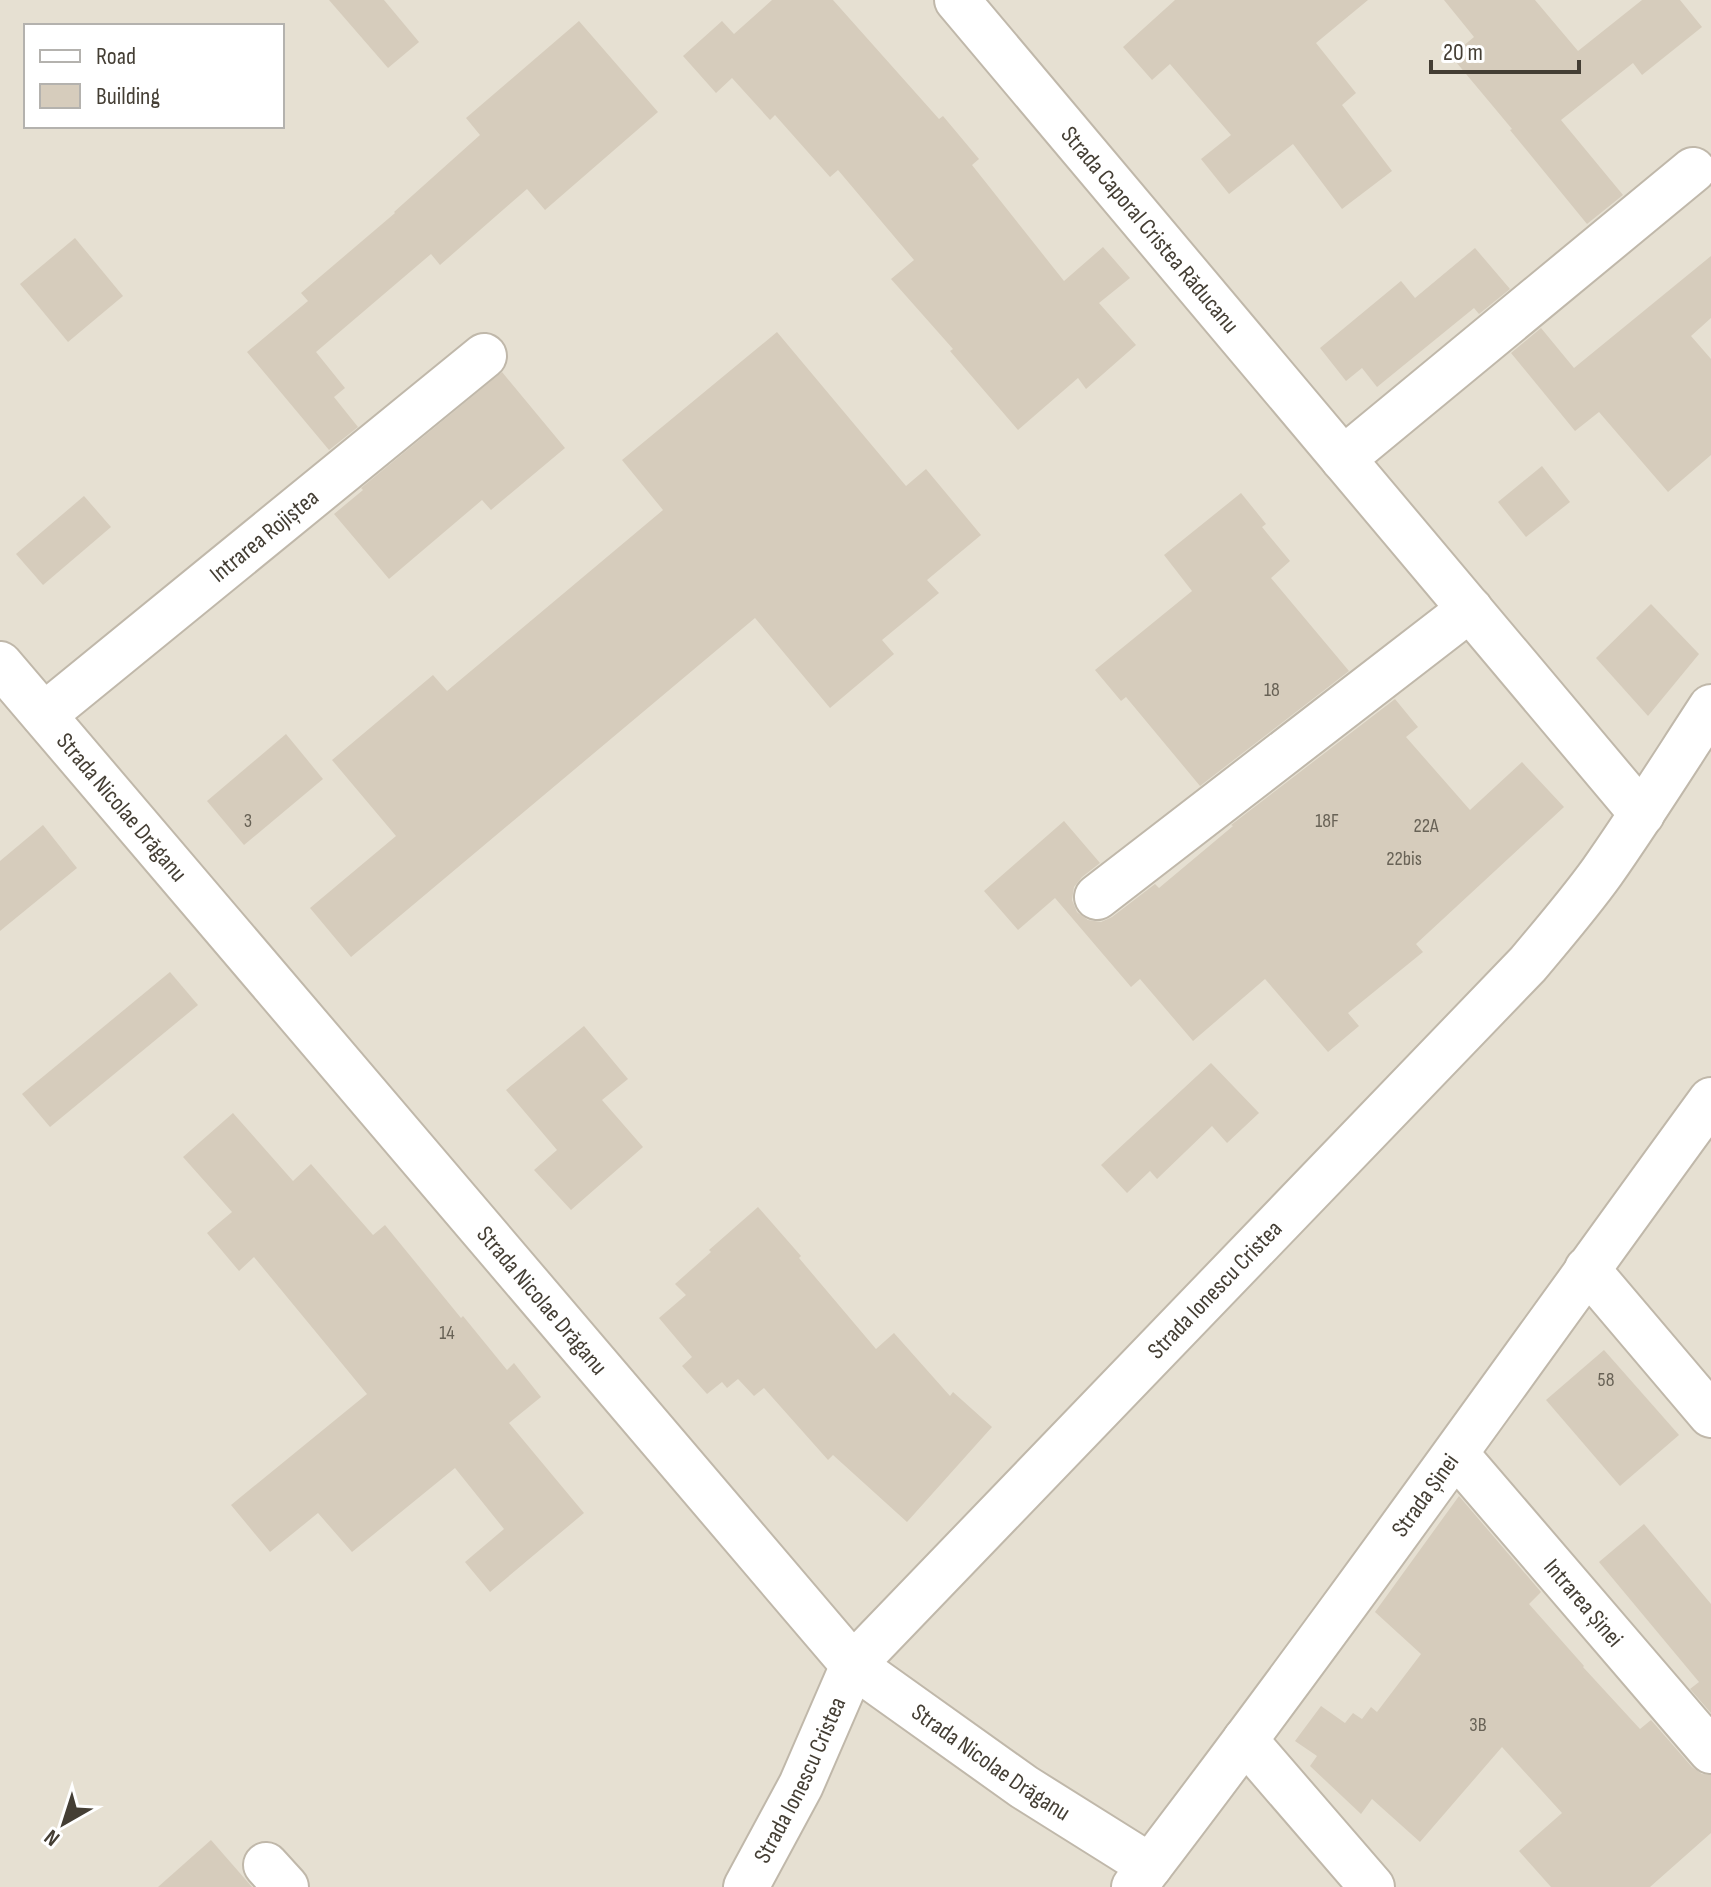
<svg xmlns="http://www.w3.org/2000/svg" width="1711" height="1887" font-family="'Sofia Sans Condensed',sans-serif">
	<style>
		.residential { fill: #e6e0d2; fill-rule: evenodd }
		.building { fill: #d6ccbc }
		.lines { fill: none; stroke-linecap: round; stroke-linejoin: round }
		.minor-casing { stroke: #c0b8aa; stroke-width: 48 }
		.minor { stroke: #fff; stroke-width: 44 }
		.labels { text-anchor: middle; stroke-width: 6; stroke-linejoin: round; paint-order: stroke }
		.number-label { font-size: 20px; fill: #686256 }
		.street-label { font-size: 24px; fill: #443e34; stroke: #fff }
	</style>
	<rect width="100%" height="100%" fill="#f2eee4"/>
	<path class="residential" d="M 0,0 L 1711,0 L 1711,1887 L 0,1887 ZM 26,26 L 282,26 L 282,126 L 26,126 Z"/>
	<g class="building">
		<path d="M 329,0 L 384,0 L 419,42 L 388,68 Z"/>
		<path d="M 772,0 L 833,0 L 939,119 L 943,116 L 979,159 L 972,165 L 1064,281 L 1103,247 L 1130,278 L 1099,303 L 1136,345 L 1086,389 L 1078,378 L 1018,430 L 950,351 L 953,349 L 891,279 L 914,260 L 838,170 L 830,177 L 775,115 L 770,120 L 732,78 L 716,93 L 683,56 L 722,21 L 734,34 Z"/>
		<path d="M 1175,0 L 1368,0 L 1316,43 L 1356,93 L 1342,105 L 1392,171 L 1342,209 L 1293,144 L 1229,194 L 1201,159 L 1231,135 L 1170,64 L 1152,80 L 1123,47 Z"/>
		<path d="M 1444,0 L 1535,0 L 1578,51 L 1642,0 L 1680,0 L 1702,27 L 1642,75 L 1633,63 L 1561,120 L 1623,195 L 1587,224 L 1510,130 L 1512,129 L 1451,56 L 1474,37 Z"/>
		<path d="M 579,21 L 658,112 L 545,210 L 527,189 L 440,265 L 431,254 L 316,352 L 345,388 L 334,397 L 358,427 L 329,450 L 247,352 L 308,301 L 301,293 L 395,213 L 394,212 L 480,135 L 466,118 Z"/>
		<path d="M 75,238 L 123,296 L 68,342 L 20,284 Z"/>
		<path d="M 1475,248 L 1510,289 L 1479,314 L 1474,308 L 1377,387 L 1362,368 L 1346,381 L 1320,348 L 1401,281 L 1415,298 Z"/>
		<path d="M 1711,256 L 1711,318 L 1691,336 L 1711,359 L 1711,455 L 1668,492 L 1599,412 L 1575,431 L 1511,353 L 1541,328 L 1574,368 Z"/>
		<path d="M 777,332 L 906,486 L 926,469 L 981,535 L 927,580 L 939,593 L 882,640 L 894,654 L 830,708 L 755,618 L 351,957 L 310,908 L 396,836 L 332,760 L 433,675 L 447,691 L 663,510 L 622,460 Z"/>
		<path d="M 502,372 L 565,448 L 491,510 L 482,500 L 389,579 L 334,514 L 363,490 L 361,488 Z"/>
		<path d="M 1542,466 L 1570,502 L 1526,537 L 1498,502 Z"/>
		<path d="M 1241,493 L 1266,524 L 1262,527 L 1290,561 L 1271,578 L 1349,671 L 1200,786 L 1126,697 L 1121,701 L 1095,670 L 1192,591 L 1164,555 Z"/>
		<path d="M 84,496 L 111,527 L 43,585 L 16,554 Z"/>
		<path d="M 1651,604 L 1699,654 L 1648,716 L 1596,658 Z"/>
		<path d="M 1395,699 L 1418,727 L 1406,737 L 1470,810 L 1522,762 L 1564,807 L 1416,944 L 1423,952 L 1348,1013 L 1359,1026 L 1328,1052 L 1265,979 L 1193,1041 L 1140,979 L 1131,987 L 1055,898 L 1018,930 L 984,891 L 1064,821 L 1100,863 L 1082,877 L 1074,887 L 1072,900 L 1077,912 L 1088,920 L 1101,922 L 1112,917 L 1155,884 L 1159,888 L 1233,826 L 1231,825 Z"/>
		<path d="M 286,734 L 323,779 L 244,845 L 207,801 Z"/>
		<path d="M 43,825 L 77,868 L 0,931 L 0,861 Z"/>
		<path d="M 170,972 L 198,1005 L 50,1127 L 22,1094 Z"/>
		<path d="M 584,1026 L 628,1079 L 602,1100 L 643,1147 L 571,1210 L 534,1170 L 557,1150 L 506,1090 Z"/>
		<path d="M 1211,1063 L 1259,1113 L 1227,1143 L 1212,1126 L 1157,1179 L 1150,1171 L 1127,1193 L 1101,1165 Z"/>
		<path d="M 233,1113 L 293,1181 L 311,1164 L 373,1235 L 385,1225 L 461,1318 L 463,1316 L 507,1370 L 514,1363 L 541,1397 L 509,1423 L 584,1513 L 490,1592 L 465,1562 L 504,1529 L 455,1468 L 352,1552 L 318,1513 L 270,1552 L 231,1505 L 367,1394 L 254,1257 L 239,1271 L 207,1233 L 232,1212 L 183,1157 Z"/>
		<path d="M 758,1207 L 801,1256 L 799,1258 L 876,1349 L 894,1333 L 950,1396 L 953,1392 L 992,1427 L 907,1522 L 833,1455 L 828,1460 L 764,1388 L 754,1396 L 738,1379 L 727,1388 L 722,1382 L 707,1394 L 682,1366 L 692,1357 L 659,1318 L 686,1295 L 675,1284 L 711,1252 L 709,1250 Z"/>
		<path d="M 1604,1350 L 1679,1435 L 1620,1486 L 1546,1400 Z"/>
		<path d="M 1459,1496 L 1541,1592 L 1529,1604 L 1584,1666 L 1583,1667 L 1640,1729 L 1651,1720 L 1692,1767 L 1702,1774 L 1711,1775 L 1711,1833 L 1650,1887 L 1551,1887 L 1519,1851 L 1562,1813 L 1502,1747 L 1420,1842 L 1372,1799 L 1361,1814 L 1310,1766 L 1317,1756 L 1295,1741 L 1321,1706 L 1345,1723 L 1353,1713 L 1362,1719 L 1371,1707 L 1377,1712 L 1421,1654 L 1375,1612 Z"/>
		<path d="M 1644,1524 L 1711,1604 L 1711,1713 L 1690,1689 L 1699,1682 L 1599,1562 Z"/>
		<path d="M 211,1840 L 252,1887 L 158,1887 Z"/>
	</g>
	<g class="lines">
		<defs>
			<g id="minor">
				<path id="s1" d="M 957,0 L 1642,814"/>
				<path d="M 1343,459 L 1693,170"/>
				<path id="s2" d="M 0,664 L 853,1665 L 1024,1787 L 1150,1866"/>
				<path id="s3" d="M 44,715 L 484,356"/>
				<path d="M 1097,897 L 1470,609"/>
				<path d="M 1587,1269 L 1711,1415"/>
				<path id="s4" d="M 1456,1454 L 1711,1751"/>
				<path d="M 1245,1740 L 1372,1887"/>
				<path d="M 266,1865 L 286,1887"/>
				<path id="s5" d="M 746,1887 L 801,1785 L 853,1665 L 1528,964 C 1553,934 1579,904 1602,872 C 1640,818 1675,762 1711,707"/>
				<path id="s6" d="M 1134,1887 C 1332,1629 1519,1363 1711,1100"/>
			</g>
		</defs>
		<use href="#minor" class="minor-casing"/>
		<use href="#minor" class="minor"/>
	</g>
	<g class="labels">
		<g class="number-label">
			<text x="1272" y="696">18</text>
			<text x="248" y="827">3</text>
			<text x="1327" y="827">18F</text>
			<text x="1426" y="832">22A</text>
			<text x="1404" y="865">22bis</text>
			<text x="447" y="1339">14</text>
			<text x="1606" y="1386">58</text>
			<text x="1478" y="1731">3B</text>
		</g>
		<g class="street-label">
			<text dy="8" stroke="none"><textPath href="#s1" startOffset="300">Strada Caporal Cristea Răducanu</textPath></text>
			<text dy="8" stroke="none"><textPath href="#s3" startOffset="284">Intrarea Rojiștea</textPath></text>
			<text dy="8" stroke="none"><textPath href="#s2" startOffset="188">Strada Nicolae Drăganu</textPath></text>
			<text dy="8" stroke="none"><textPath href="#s5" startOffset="768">Strada Ionescu Cristea</textPath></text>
			<text dy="8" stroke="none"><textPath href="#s2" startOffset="836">Strada Nicolae Drăganu</textPath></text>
			<text dy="8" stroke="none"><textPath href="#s6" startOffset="488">Strada Șinei</textPath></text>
			<text dy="8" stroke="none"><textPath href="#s4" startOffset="196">Intrarea Șinei</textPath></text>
			<text dy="8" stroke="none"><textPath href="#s2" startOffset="1484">Strada Nicolae Drăganu</textPath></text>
			<text dy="8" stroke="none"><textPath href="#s5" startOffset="120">Strada Ionescu Cristea</textPath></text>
		</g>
	</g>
	<rect x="24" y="24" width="260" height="104" fill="#ffffff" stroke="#b4b2ae" stroke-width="2"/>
	<rect x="40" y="50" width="40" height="12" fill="#ffffff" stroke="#b4b2ae" stroke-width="2"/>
	<text x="96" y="64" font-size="24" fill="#443e34">Road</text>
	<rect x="40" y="84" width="40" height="24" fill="#d6ccbc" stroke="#b4b2ae" stroke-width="2"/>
	<text x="96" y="104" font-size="24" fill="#443e34">Building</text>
	<g transform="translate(64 1823) rotate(219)" stroke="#ffffff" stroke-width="6" paint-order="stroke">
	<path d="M0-6L14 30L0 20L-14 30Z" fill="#443e34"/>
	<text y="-12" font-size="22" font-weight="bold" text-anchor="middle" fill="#443e34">N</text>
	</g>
	<path d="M1431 60v12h148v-12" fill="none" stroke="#443e34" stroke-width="4"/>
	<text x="1443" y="60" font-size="24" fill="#443e34" stroke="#ffffff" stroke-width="6" paint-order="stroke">20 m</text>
</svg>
